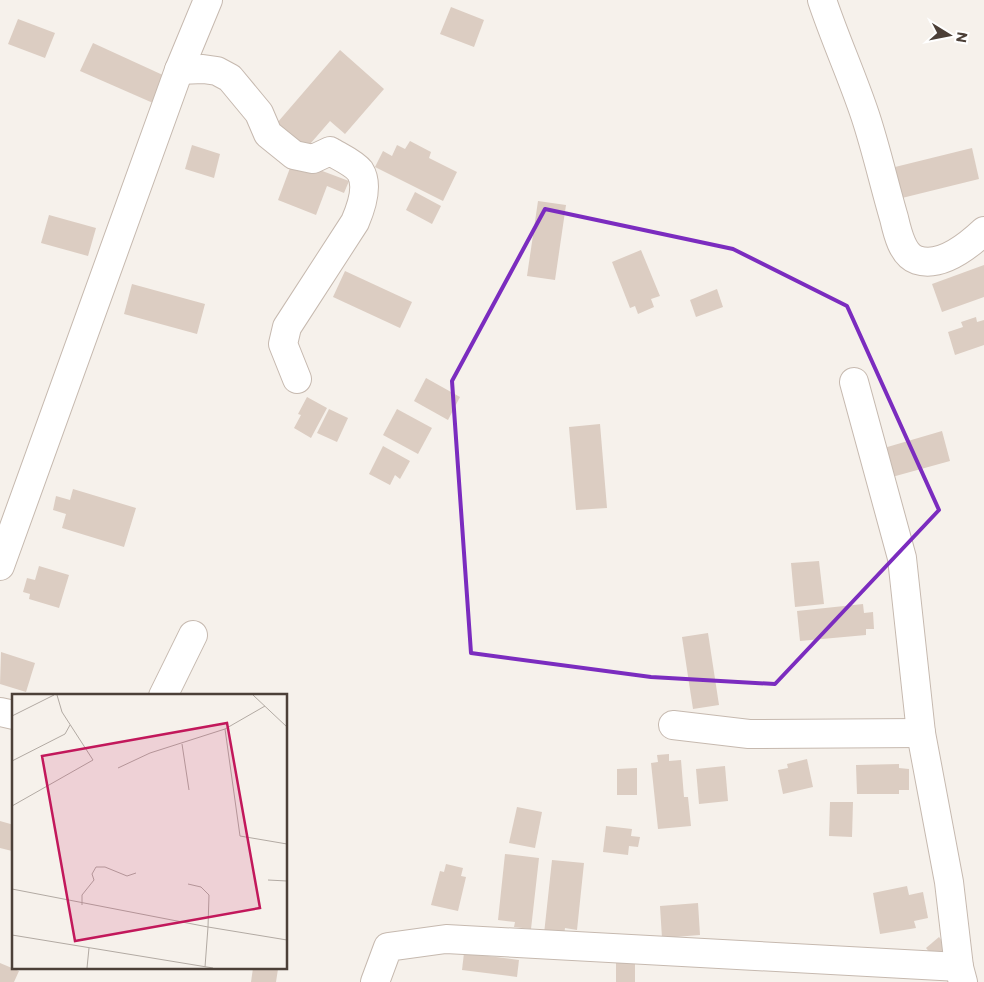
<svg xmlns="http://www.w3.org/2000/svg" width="984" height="982" font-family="Commissioner,sans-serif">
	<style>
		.building { fill: #dccdc2 }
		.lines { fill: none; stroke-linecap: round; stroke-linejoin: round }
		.minor-casing { stroke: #c6b9af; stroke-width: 30 }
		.minor { stroke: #fff; stroke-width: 28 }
		.marked { fill: none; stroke: #7b2cbf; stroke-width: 4; stroke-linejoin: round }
		.inset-road { fill: none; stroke: #b2aaa3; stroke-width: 1 }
		.view { fill: #c2185b; fill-opacity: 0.15; stroke: #c2185b; stroke-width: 2.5 }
		.inset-edge { fill: none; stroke: #4c4038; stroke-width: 2.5 }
	</style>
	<rect width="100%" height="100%" fill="#f6f1eb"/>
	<g class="building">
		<path d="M 451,7 L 484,20 L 474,47 L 440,34 Z"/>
		<path d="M 18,19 L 55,33 L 45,58 L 8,44 Z"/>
		<path d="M 93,43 L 165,76 L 153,103 L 80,71 Z"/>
		<path d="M 340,50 L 384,89 L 345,134 L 330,121 L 304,151 L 271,130 Z"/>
		<path d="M 410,141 L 431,152 L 429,158 L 457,172 L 443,201 L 375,167 L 383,151 L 392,156 L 397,145 L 405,149 Z"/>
		<path d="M 192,145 L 220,154 L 214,178 L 185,169 Z"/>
		<path d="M 972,148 L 979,179 L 902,198 L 895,167 Z"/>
		<path d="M 293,160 L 349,181 L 344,193 L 327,186 L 316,215 L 278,200 Z"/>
		<path d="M 415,192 L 441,206 L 432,224 L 406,210 Z"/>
		<path d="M 538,201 L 566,205 L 555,280 L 527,276 Z"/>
		<path d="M 49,215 L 96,228 L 88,256 L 41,243 Z"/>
		<path d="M 641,250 L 660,296 L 651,299 L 654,307 L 638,314 L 635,306 L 630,308 L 612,262 Z"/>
		<path d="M 984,265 L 984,297 L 942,312 L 932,284 Z"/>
		<path d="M 345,271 L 412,302 L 400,328 L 333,297 Z"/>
		<path d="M 132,284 L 205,304 L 197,334 L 124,314 Z"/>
		<path d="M 717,289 L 723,307 L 696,317 L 690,300 Z"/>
		<path d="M 976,317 L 977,322 L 984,320 L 984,345 L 955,355 L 948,332 L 963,327 L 961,322 Z"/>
		<path d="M 426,378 L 460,397 L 448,420 L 414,401 Z"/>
		<path d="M 307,397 L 327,408 L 311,438 L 294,428 L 301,415 L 298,414 Z"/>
		<path d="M 329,409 L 348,418 L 337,442 L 317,433 Z"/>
		<path d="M 397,409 L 432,428 L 418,454 L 383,435 Z"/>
		<path d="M 600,424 L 607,508 L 576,510 L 569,427 Z"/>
		<path d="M 942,431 L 950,461 L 892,477 L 884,448 Z"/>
		<path d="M 383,446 L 410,461 L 400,479 L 395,475 L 390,485 L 369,474 Z"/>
		<path d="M 73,489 L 136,508 L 124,547 L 62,528 L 66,514 L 53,510 L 56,496 L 70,500 Z"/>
		<path d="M 819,561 L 824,604 L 795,607 L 791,563 Z"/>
		<path d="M 39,566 L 69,575 L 59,608 L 29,599 L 30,594 L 23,592 L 27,578 L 35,580 Z"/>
		<path d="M 863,604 L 864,613 L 873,612 L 874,629 L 866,629 L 866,635 L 800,641 L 797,611 Z"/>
		<path d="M 708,633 L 719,705 L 693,709 L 682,637 Z"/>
		<path d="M 1,652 L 35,663 L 26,692 L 0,684 Z"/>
		<path d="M 669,754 L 669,761 L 681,760 L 684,797 L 688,797 L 691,826 L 658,829 L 651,763 L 658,762 L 657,755 Z"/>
		<path d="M 807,759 L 813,787 L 783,794 L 778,770 L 788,768 L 787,764 Z"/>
		<path d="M 899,764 L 899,768 L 909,769 L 909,790 L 899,790 L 899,794 L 857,794 L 856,765 Z"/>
		<path d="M 725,766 L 728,801 L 699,804 L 696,769 Z"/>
		<path d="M 637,768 L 637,795 L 617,795 L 617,769 Z"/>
		<path d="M 830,802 L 853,802 L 852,837 L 829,836 Z"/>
		<path d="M 517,807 L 542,812 L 535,848 L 509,843 Z"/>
		<path d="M 0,821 L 14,825 L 12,851 L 0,848 Z"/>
		<path d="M 606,826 L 632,829 L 631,836 L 640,837 L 638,847 L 629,846 L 628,855 L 603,852 Z"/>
		<path d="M 505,854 L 539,858 L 531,929 L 514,927 L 515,922 L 498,920 Z"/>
		<path d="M 552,860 L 584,863 L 577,930 L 565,928 L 564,936 L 544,934 Z"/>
		<path d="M 446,864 L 463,868 L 461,876 L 466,877 L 458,911 L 431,905 L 440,871 L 444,872 Z"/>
		<path d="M 907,886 L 909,895 L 923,892 L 928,918 L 914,921 L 916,928 L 880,934 L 873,893 Z"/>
		<path d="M 698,903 L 700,935 L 662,938 L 660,906 Z"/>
		<path d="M 939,937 L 949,950 L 937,961 L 926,948 Z"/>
		<path d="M 464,953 L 519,960 L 517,977 L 462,970 Z"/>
		<rect x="616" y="962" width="19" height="20"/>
		<path d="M 0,963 L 19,971 L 14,982 L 0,982 Z"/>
		<path d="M 253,968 L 278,969 L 276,982 L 251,982 Z"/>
	</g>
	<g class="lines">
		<defs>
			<g id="minor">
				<path d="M 822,0 C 835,39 852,76 865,115 C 876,148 884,184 894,218 C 897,231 902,255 917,260 C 941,268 968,246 984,231"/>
				<path d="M 179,70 L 203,69 L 217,71 L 230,78 L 259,113 L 268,134 L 294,155 L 313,159 L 330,151 C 338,156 354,163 360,171 C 369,185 361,208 355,222 L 287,327 L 283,344 L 297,379"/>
				<path d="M 854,382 L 902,558 L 921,733 L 949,882 L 959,967 L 963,982"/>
				<path d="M 0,566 L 179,70 L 208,0"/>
				<path d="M 163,696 L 193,635"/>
				<path d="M 0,712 L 14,715"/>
				<path d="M 673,725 L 749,734 L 921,733"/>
				<path d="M 375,982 L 388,947 L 446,939 L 959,967"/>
			</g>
		</defs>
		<use href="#minor" class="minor-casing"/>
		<use href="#minor" class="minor"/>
	</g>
	<path class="marked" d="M 545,209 L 733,249 L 847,306 L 939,510 L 775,684 L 651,677 L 471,653 L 452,381 Z"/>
	<g transform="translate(12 694)">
		<rect width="275" height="275" fill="#f6f1eb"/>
		<path class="inset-road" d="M 241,1 L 275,33M 0,22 L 42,1M 213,35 L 228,142 L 275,150M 170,50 L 177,96M 0,67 L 53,40 L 58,31M 106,74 L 138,59 L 213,35 L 253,12M 0,112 L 81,66 L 50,18 L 45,1M 256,186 L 275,187M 0,195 L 196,233 L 197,201 L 189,193 L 176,190M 70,211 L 70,201 L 82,186 L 80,180 L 84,173 L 93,173 L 115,182 L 124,179M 0,241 L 201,274M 193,273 L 196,233 L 275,246M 75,274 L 77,254"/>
		<path class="view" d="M 215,29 L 248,214 L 63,247 L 30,62 Z"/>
		<rect width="275" height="275" class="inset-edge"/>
	</g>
	<g transform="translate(949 35) rotate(100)" stroke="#ffffff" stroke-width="4" paint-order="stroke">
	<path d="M0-4L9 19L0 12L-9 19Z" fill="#4c4038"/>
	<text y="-8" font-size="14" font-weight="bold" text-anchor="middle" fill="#4c4038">N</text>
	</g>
</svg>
